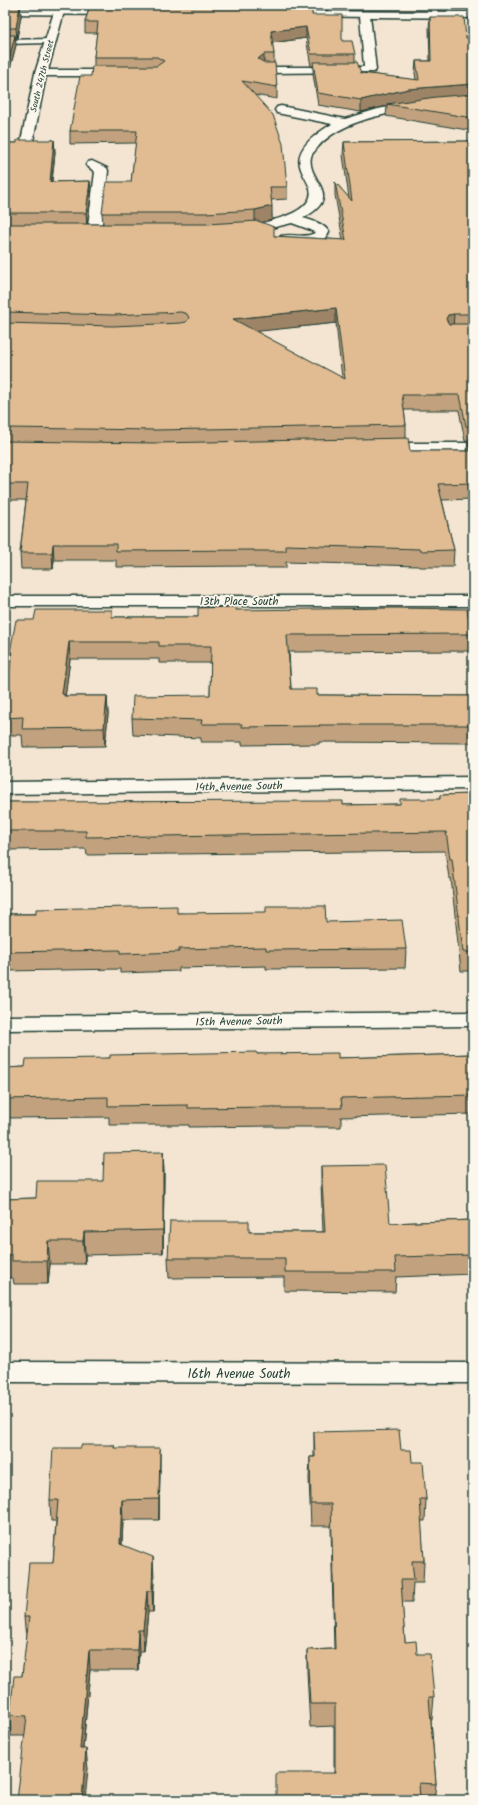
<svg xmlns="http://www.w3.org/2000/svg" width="478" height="1805" font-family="Kalam,sans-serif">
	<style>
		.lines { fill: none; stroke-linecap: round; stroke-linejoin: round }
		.service-casing { stroke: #1f3d34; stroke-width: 3 }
		.minor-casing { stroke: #1f3d34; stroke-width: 3 }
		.secondary-casing { stroke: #1f3d34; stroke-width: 3 }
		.service { fill: #fbf7ec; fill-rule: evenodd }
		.minor { fill: #fbf7ec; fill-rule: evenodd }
		.secondary { fill: #fbf7ec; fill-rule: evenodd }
		.wall { fill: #c2a27e; stroke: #1f3d34; fill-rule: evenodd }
		.shaded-wall { fill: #9e8466; stroke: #1f3d34 }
		.building { fill: #e1bc92; stroke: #1f3d34; fill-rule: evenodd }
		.labels { text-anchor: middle; stroke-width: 3.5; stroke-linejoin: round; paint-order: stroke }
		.far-street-label { font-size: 9px; fill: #1f3d34; stroke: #fbf7ec }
		.street-label { font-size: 11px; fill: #1f3d34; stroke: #fbf7ec }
		.near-street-label { font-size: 13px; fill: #1f3d34; stroke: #fbf7ec }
	</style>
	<rect width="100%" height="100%" fill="#f3e5d1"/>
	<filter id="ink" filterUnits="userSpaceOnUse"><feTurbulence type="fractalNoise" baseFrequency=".025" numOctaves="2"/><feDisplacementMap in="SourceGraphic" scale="8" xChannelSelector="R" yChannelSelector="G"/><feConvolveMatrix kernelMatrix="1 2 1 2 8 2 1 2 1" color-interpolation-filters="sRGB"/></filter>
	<g filter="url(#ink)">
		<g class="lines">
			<defs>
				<g id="service">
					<path d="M 431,5 L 437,5 L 438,16 L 433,15 Z"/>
					<path d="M 464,5 L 470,5 L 473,16 L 469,16 Z"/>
					<path d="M 5,40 L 50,39 L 53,41 L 50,43 L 5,44 Z"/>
				</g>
				<g id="minor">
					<path d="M 59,9 L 64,12 L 48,70 L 122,70 L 128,73 L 122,76 L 46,76 L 33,141 L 31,144 L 23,144 L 21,141 L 35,73 L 54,12 Z"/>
					<path d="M 365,12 L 370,15 L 376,70 L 374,72 L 265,73 L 259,70 L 265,67 L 364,67 L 360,15 Z"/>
					<path d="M 473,97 L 473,105 C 430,106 347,112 318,147 C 316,150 312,153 311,157 C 306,181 346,195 303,218 C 313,221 323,223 329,232 C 323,249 295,245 281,242 L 279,239 L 281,236 C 293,233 303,239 315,233 L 311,230 L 292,223 L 242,235 L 237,234 L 235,231 L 237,228 C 257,223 296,219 308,201 C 323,179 266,163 332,124 L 277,113 L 275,110 L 277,107 L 281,106 L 345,119 L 378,109 L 408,103 Z"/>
					<path d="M 92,161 L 107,168 L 108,171 L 101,233 L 99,236 L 89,236 L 87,233 L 95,172 L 86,165 L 88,162 Z"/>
					<path d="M 380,443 L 473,443 L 473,453 L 380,453 L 374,451 L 372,448 L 374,445 Z"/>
					<rect x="5" y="596" width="468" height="10"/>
					<path d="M 473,777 L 473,789 L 5,794 L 5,782 Z"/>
					<path d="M 473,1012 L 473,1026 L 5,1030 L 5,1016 Z"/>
				</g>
				<g id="secondary">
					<path d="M 5,8 L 118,9 L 123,12 L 118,15 L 5,14 Z"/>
					<path d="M 282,11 L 473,12 L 473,18 L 278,16 L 277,14 Z"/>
					<path d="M 5,1362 L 473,1363 L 473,1383 L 5,1382 Z"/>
				</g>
			</defs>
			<use href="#service" class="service-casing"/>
			<use href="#minor" class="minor-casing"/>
			<use href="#secondary" class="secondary-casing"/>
			<use href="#service" class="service"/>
			<use href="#minor" class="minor"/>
			<use href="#secondary" class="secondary"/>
		</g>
		<g class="wall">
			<path d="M 5,5 L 23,5 L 23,7 L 20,7 L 21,16 L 17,38 L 15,38 L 16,45 L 5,88 Z"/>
			<path d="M 90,5 L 311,5 L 312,15 L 342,41 L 355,54 L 355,62 L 361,73 L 416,80 L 415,73 L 416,61 L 430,61 L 429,28 L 430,17 L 466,38 L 473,38 L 473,131 L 386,116 L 387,106 L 361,112 L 318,105 L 313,74 L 313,66 L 311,66 L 306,38 L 272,43 L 274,54 L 274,63 L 277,87 L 277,99 L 254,95 L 287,187 L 287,199 L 271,200 L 272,220 L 261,222 L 274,236 L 343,240 L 335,195 L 335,182 L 349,198 L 343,155 L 344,142 L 473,141 L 473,499 L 442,500 L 454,550 L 453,567 L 419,567 L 418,566 L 286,562 L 286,568 L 254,568 L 254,566 L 116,567 L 116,560 L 54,560 L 53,569 L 21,569 L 20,553 L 26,500 L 5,500 L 5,143 L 17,143 L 54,140 L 55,153 L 52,182 L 90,181 L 91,195 L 87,224 L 103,224 L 102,213 L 131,182 L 136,143 L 70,144 L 70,131 L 91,76 L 94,66 L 94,57 L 97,33 L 85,33 L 85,22 ZM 336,323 L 342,378 L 255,331 ZM 404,410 L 459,410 L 465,441 L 468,442 L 467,451 L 410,451 L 406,438 L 406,425 Z"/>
			<path d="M 236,610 L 471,634 L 469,651 L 289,652 L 291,689 L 317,695 L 473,696 L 473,743 L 319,742 L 319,744 L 242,745 L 242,742 L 201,742 L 201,738 L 133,735 L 132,718 L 210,695 L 211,663 L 159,663 L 159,659 L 70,659 L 65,696 L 107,696 L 108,714 L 105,746 L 23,747 L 22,735 L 5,735 L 5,707 L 11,662 L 10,652 L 34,620 L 112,617 L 198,617 Z"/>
			<path d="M 473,794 L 473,971 L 461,971 L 451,878 L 449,878 L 445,851 L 87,855 L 86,849 L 5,850 L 5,802 L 343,805 L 400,804 L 440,799 L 440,795 Z"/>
			<path d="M 177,913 L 326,922 L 406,949 L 405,968 L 266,969 L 266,966 L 179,968 L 179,971 L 120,973 L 120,969 L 5,971 L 5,914 Z"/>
			<path d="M 257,1054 L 338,1058 L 473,1054 L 473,1114 L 341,1117 L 341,1127 L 274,1127 L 274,1126 L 189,1127 L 189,1125 L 109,1125 L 109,1117 L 5,1118 L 5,1068 L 25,1067 L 110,1058 Z"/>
			<path d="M 163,1152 L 164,1174 L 163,1253 L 85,1255 L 85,1264 L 50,1264 L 48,1284 L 14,1284 L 13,1278 L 5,1278 L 5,1199 L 36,1198 L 103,1181 Z"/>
			<path d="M 321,1166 L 390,1223 L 473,1220 L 473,1274 L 396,1277 L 395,1292 L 284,1291 L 284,1277 L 169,1278 L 168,1258 L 249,1232 L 323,1232 L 321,1185 Z"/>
			<path d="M 314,1432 L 401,1450 L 412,1462 L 426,1499 L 425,1521 L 421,1521 L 424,1561 L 423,1583 L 413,1583 L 412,1602 L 402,1602 L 405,1642 L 417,1654 L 434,1697 L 432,1720 L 431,1720 L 436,1784 L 434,1800 L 276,1800 L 334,1773 L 334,1726 L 310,1727 L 307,1672 L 307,1650 L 334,1649 L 331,1526 L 311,1526 L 309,1479 L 310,1457 L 314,1457 Z"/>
			<path d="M 114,1445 L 114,1448 L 160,1469 L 159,1520 L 123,1520 L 122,1544 L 154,1578 L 153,1612 L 148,1612 L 144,1651 L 139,1651 L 138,1670 L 90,1670 L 83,1749 L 88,1769 L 24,1736 L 11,1736 L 10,1715 L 22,1676 L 27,1638 L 26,1638 L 24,1617 L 53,1563 L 56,1521 L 51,1521 L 50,1500 L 81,1448 Z"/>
		</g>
		<g class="shaded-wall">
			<path d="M 20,6 L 21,16 L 17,38 L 16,28 Z"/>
			<path d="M 306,27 L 306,38 L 271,43 L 271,31 Z"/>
			<path d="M 15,35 L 16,45 L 5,88 L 5,75 Z"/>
			<path d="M 264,54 L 264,66 L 258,59 Z"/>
			<path d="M 473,84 L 473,96 L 387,104 L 387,106 L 361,112 L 361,100 L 408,89 Z"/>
			<path d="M 54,140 L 55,153 L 50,195 L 50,182 Z"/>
			<path d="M 90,181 L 91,195 L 87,226 L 86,213 Z"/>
			<path d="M 272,206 L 272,220 L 255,224 L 255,210 Z"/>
			<path d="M 336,308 L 336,323 L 233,334 L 233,319 Z"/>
			<path d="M 454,314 L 453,329 L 445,333 L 446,319 L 448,315 Z"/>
			<path d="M 53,544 L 54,560 L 53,569 L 52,553 Z"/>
			<path d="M 69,642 L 70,659 L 65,699 L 62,694 Z"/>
			<path d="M 107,696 L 108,714 L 105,746 L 104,728 Z"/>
			<path d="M 163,1152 L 164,1174 L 163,1253 Z"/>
			<path d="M 84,1232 L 85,1255 L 85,1264 L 83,1241 Z"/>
			<path d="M 48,1241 L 50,1264 L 48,1284 L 47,1261 Z"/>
			<path d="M 160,1448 L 160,1469 L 159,1520 L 159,1499 Z"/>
			<path d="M 122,1500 L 123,1520 L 121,1564 L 120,1544 Z"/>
			<path d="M 153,1557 L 154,1578 L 153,1612 L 152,1591 Z"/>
			<path d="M 147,1591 L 148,1612 L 144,1651 L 143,1630 Z"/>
			<path d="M 138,1630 L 139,1651 L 138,1670 L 137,1650 Z"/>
			<path d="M 89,1650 L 90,1670 L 81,1769 L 80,1749 Z"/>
			<path d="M 86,1749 L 88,1769 L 85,1800 L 82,1800 Z"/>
		</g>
		<g class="building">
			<path d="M 5,5 L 20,6 L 16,28 L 5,28 Z"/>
			<path d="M 90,5 L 312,7 L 312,15 L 342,15 L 342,41 L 352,41 L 355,54 L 311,54 L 306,27 L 271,31 L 274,54 L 264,54 L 258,59 L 265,63 L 275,63 L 277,87 L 242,81 L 273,115 L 283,144 L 287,187 L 270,187 L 272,206 L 255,210 L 206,213 L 102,213 L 106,182 L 131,182 L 137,131 L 70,131 L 80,76 L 91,76 L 92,66 L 157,66 L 164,61 L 157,57 L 94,57 L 98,22 L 85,22 Z"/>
			<path d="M 430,17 L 464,17 L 466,38 L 473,38 L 473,84 L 408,89 L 361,100 L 318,93 L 313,62 L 357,62 L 361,73 L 419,80 L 416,61 L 431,61 Z"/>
			<path d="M 5,35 L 15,35 L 5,75 Z"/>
			<path d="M 473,94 L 473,118 L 387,104 L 436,97 Z"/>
			<path d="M 17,140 L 54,140 L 50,182 L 90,181 L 86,213 L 5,213 L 5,143 L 17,143 Z"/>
			<path d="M 473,141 L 473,314 L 454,314 L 448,315 L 446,319 L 449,324 L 473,324 L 473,427 L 466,426 L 460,395 L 402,395 L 406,425 L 156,430 L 5,428 L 5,323 L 113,326 L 181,323 L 186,322 L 189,318 L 187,314 L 181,312 L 113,315 L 5,312 L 5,224 L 206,224 L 258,221 L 274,227 L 274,236 L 346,240 L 335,182 L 352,201 L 344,142 ZM 336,308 L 345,379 L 233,319 Z"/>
			<path d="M 408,438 L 410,451 L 470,451 L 468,439 L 473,439 L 473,483 L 438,484 L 454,550 L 420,551 L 419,549 L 286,545 L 286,551 L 254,551 L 254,550 L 116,551 L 116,544 L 53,544 L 52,553 L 20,553 L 28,484 L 5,484 L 5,441 L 156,443 Z"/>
			<path d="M 236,607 L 236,610 L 393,608 L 467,609 L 471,634 L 287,635 L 291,689 L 317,689 L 317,695 L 473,696 L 473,725 L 319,725 L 320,726 L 242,727 L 242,724 L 201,724 L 202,720 L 132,718 L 133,696 L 210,695 L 211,646 L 159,646 L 159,642 L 69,642 L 62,694 L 64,694 L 64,696 L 107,696 L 104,728 L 22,729 L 23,717 L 5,718 L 5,707 L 12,652 L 10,652 L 16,620 L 34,620 L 36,610 L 112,610 L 112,617 L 198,617 L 198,608 Z"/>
			<path d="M 473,794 L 473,952 L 463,952 L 452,859 L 450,859 L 446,832 L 86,837 L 86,831 L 5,831 L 5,802 L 343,801 L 343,805 L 400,804 L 400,799 L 440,799 L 440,795 Z"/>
			<path d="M 177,906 L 177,913 L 266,912 L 266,906 L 325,906 L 326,922 L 402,920 L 406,949 L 266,950 L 266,947 L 179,949 L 179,952 L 120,954 L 120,950 L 5,952 L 5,914 L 36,914 L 36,909 Z"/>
			<path d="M 256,1052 L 257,1054 L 338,1053 L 338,1058 L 473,1054 L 473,1095 L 341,1098 L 342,1108 L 274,1108 L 274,1107 L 188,1108 L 188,1105 L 108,1106 L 108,1097 L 5,1099 L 5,1068 L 25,1067 L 26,1059 L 110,1058 L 110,1055 Z"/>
			<path d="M 163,1152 L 163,1230 L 84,1232 L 83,1241 L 48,1241 L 47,1261 L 12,1261 L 12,1255 L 5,1255 L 5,1199 L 36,1198 L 37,1181 L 103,1181 L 104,1153 Z"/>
			<path d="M 385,1165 L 390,1223 L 473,1220 L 473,1255 L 395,1257 L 396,1272 L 285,1272 L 285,1258 L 168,1258 L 170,1221 L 249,1221 L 249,1232 L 325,1232 L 321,1166 Z"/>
			<path d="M 399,1430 L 401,1450 L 411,1450 L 412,1462 L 423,1462 L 426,1499 L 420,1499 L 424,1561 L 412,1561 L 414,1580 L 401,1580 L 405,1642 L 416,1641 L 417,1654 L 430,1654 L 434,1697 L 429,1697 L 436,1784 L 419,1783 L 420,1800 L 276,1800 L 276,1773 L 335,1773 L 335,1704 L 310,1704 L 307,1650 L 335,1649 L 331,1504 L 311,1504 L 310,1457 L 315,1457 L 314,1432 Z"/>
			<path d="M 81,1445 L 114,1445 L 114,1448 L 160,1448 L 159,1499 L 122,1500 L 120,1544 L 153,1557 L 152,1591 L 147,1591 L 143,1630 L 138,1630 L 137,1650 L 89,1650 L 80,1749 L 86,1749 L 82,1800 L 17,1800 L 27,1716 L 10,1715 L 14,1676 L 22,1676 L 29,1617 L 24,1617 L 29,1563 L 53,1563 L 58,1500 L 50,1500 L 53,1448 L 81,1448 Z"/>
		</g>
	</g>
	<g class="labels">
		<g class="far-street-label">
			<text transform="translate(42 76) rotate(-76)" y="3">South 247th Street</text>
		</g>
		<g class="street-label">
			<text x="239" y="605">13th Place South</text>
			<text transform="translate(239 786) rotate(-1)" y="4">14th Avenue South</text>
			<text transform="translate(239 1021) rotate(-1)" y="4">15th Avenue South</text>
		</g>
		<g class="near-street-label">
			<text x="239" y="1378">16th Avenue South</text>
		</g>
	</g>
	<rect width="478" height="1805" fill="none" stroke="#fbf7ec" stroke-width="20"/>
	<rect x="10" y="10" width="458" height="1785" fill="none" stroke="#1f3d34" stroke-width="1.5" filter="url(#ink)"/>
</svg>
